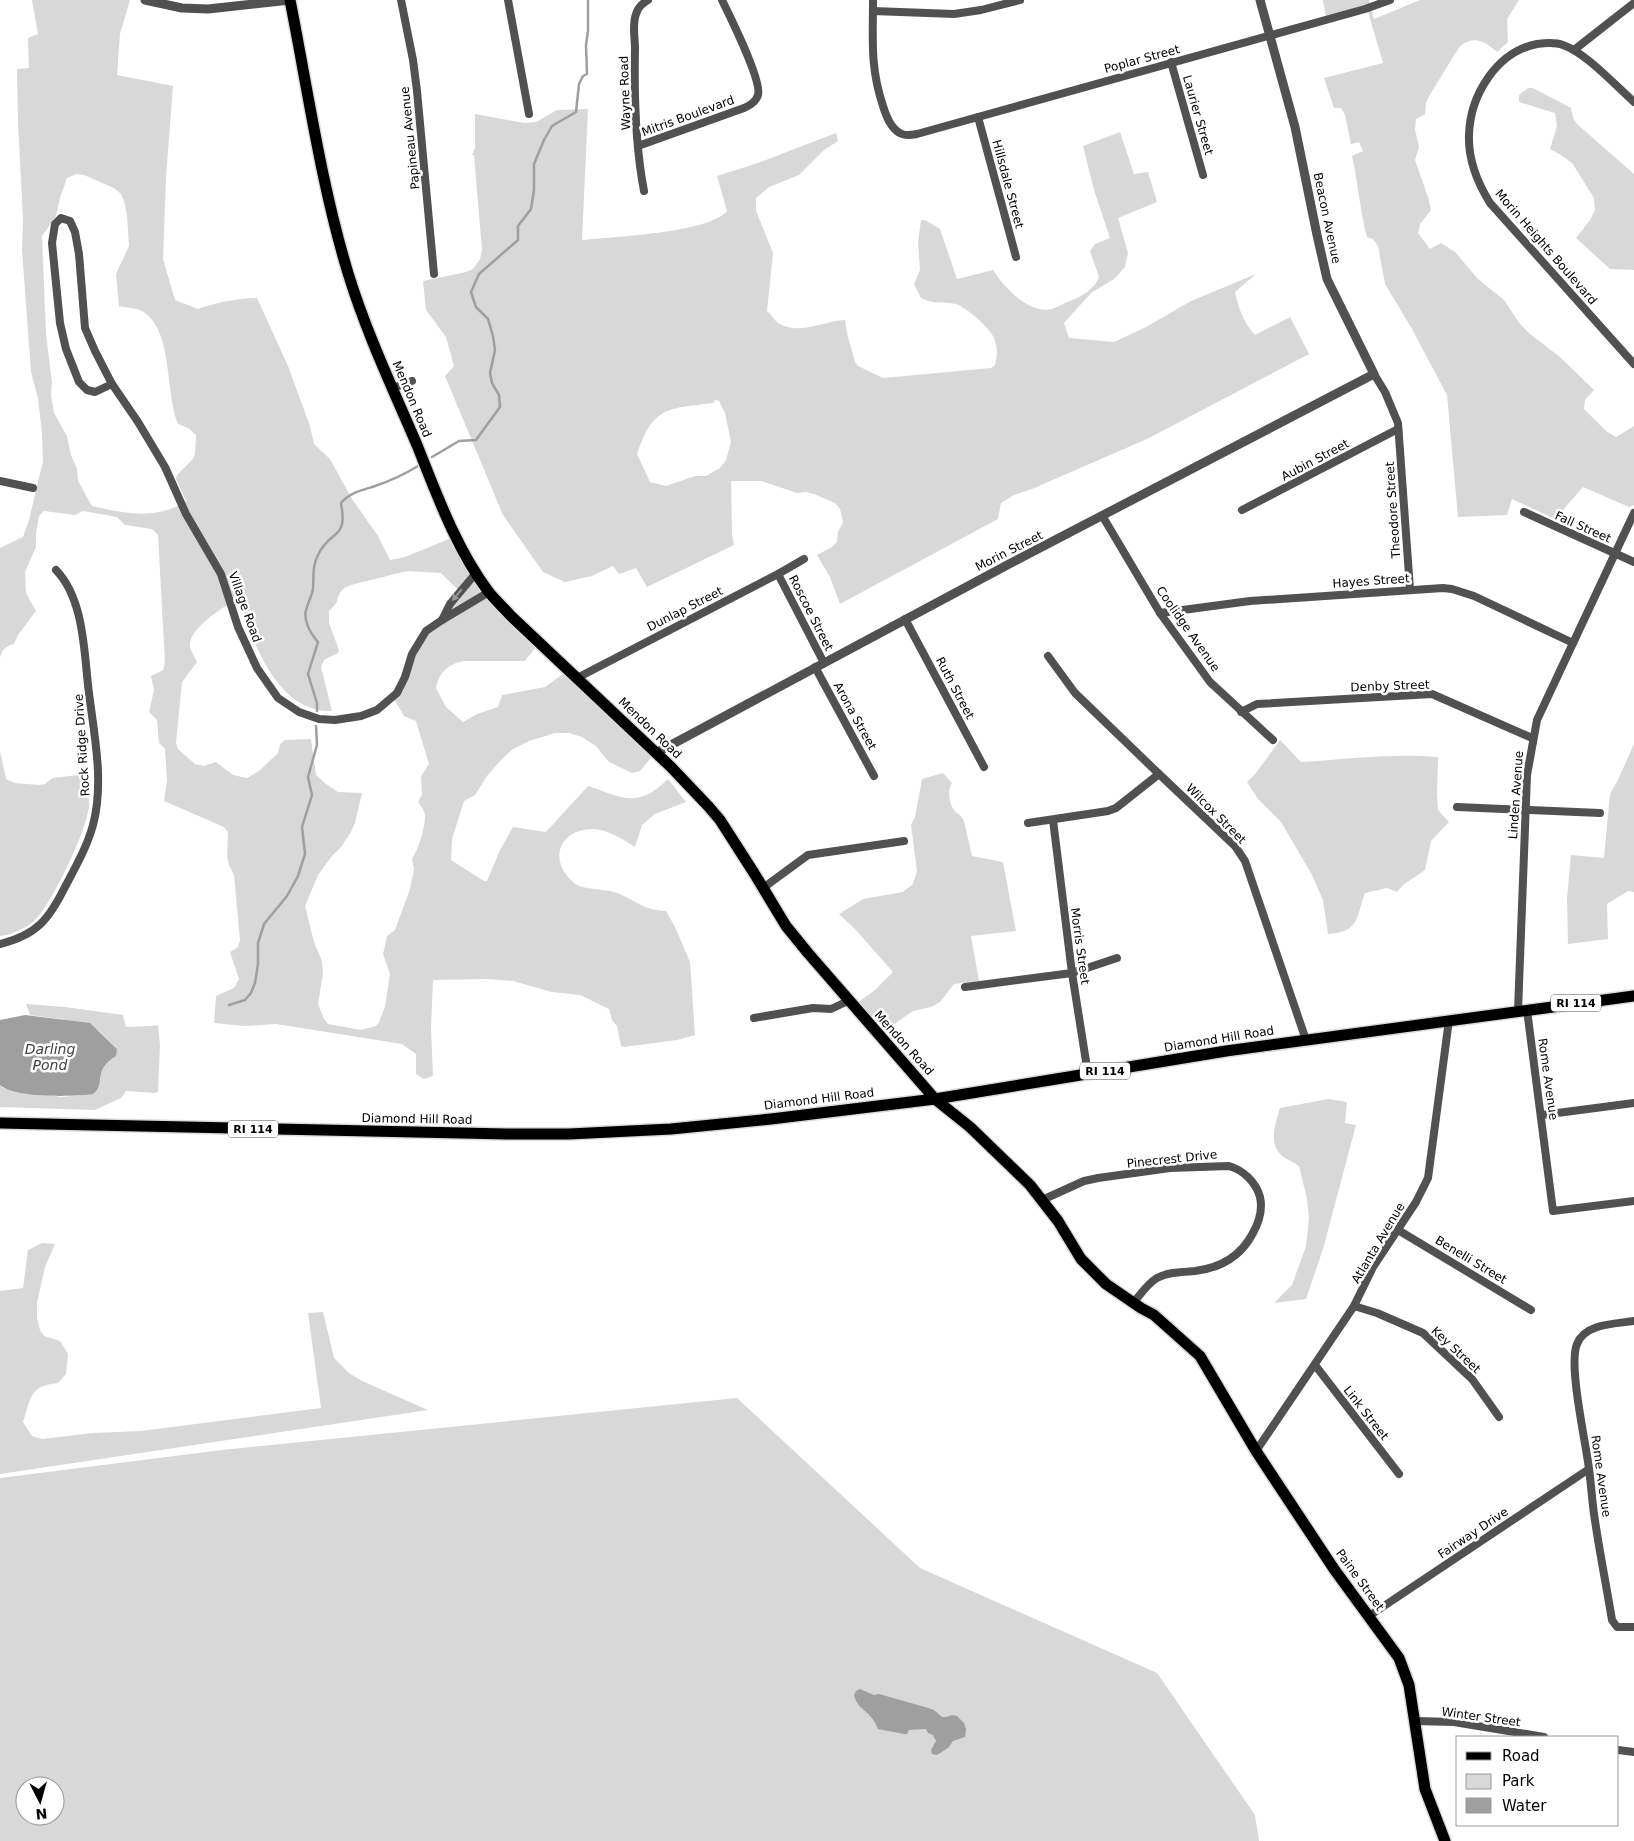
<svg xmlns="http://www.w3.org/2000/svg" width="1634" height="1841" font-family="'DejaVu Sans',sans-serif">
	<style>
		.green { fill: #d8d8d8; fill-rule: evenodd }
		.water { fill: #9f9f9f }
		.lines { fill: none; stroke-linecap: round; stroke-linejoin: round }
		.stream { stroke: #9f9f9f; stroke-width: 2.5 }
		.primary-casing { stroke: #dbdbdb; stroke-width: 14 }
		.minor { stroke: #515151; stroke-width: 8 }
		.tertiary { stroke: #515151; stroke-width: 9 }
		.primary { stroke: #000; stroke-width: 11 }
		.oneway { fill: #979797 }
		.labels { text-anchor: middle; stroke-width: 5; stroke-linejoin: round; paint-order: stroke }
		.shield { fill: #fff; stroke: #4c4c4c; stroke-width: 1 }
		.shield-label { font-size: 11px; font-weight: bold; fill: #000 }
		.street-label { font-size: 12px; fill: #000; stroke: #fff }
		.water-label { font-size: 14px; font-style: italic; fill: #404040; stroke: #fff }
	</style>
	<rect width="100%" height="100%" fill="#fff"/>
	<g class="green">
		<path d="M 32,0 L 130,0 L 120,34 L 117,75 L 173,86 L 166,177 L 163,259 L 175,300 L 198,309 C 214,303 239,298 257,298 L 288,366 L 310,426 L 314,444 L 330,459 L 352,499 L 378,536 L 390,560 L 405,557 L 454,537 L 486,584 L 539,643 L 525,661 L 464,661 C 448,664 439,672 436,688 L 446,707 L 463,722 L 477,714 L 498,707 L 502,695 L 545,687 L 567,671 L 655,753 L 640,771 L 632,773 L 609,762 L 596,746 L 582,737 L 569,733 L 555,733 L 529,741 L 513,749 L 502,759 L 487,776 L 475,795 L 464,801 L 452,839 L 451,860 L 484,881 L 487,881 L 500,850 L 513,827 L 546,832 L 588,786 C 624,798 637,809 668,779 L 686,802 L 655,814 L 642,825 L 635,847 C 622,839 609,830 593,829 C 559,829 548,860 573,882 C 582,891 605,888 617,893 C 637,901 643,910 666,911 L 675,927 L 690,962 L 695,1035 L 677,1040 L 624,1047 L 621,1046 L 617,1026 L 612,1020 L 609,1009 L 580,995 L 552,992 L 513,981 L 486,979 L 433,980 L 431,1028 L 433,1076 L 424,1079 L 416,1074 L 416,1054 L 402,1044 L 276,1024 L 244,1026 L 214,1023 L 216,996 L 234,988 L 239,979 L 230,952 L 238,947 L 240,940 L 234,875 L 229,865 L 227,856 L 228,832 L 224,827 L 164,801 L 167,780 L 165,749 L 159,743 L 157,720 L 149,712 L 154,690 L 151,676 L 163,670 L 165,663 L 158,535 L 152,529 L 125,525 L 117,517 L 83,511 L 75,515 L 44,511 L 39,516 L 36,533 L 36,547 L 25,572 L 26,593 L 36,611 L 18,635 L 14,644 C 6,646 2,649 0,658 L 0,548 L 23,537 L 29,520 L 43,461 L 42,434 L 38,398 L 31,372 L 22,250 L 23,219 L 18,122 L 17,69 L 29,68 L 28,38 L 38,34 ZM 76,174 L 84,175 L 114,188 L 121,194 L 124,201 L 127,215 L 129,246 L 116,274 L 119,306 C 127,308 139,308 145,313 C 173,333 165,393 178,424 L 188,428 L 196,435 L 195,453 L 193,459 L 177,475 L 176,479 L 186,501 C 157,521 124,513 92,506 L 78,481 L 77,469 L 71,455 L 67,436 L 54,413 L 51,395 L 52,383 L 46,334 L 42,236 L 56,216 L 60,198 L 67,178 ZM 407,571 L 441,573 L 458,590 L 435,624 L 415,651 L 400,682 L 391,694 L 404,716 L 416,721 L 429,764 L 421,776 L 422,795 L 418,802 C 421,806 425,811 425,816 C 425,829 418,849 412,859 L 414,869 L 410,889 L 395,930 L 387,936 L 383,954 L 390,974 L 385,1007 L 379,1022 L 376,1026 L 361,1030 L 328,1024 L 324,1019 L 318,1004 L 323,973 L 322,961 L 314,942 L 305,906 L 318,875 L 332,856 L 341,847 L 351,832 L 355,823 L 362,793 L 338,792 L 326,784 L 316,775 L 311,739 L 285,740 L 280,744 L 278,753 L 259,771 L 247,778 L 233,775 L 216,762 L 204,766 L 195,764 L 178,749 L 176,743 L 182,682 L 197,662 C 195,657 191,652 190,647 C 187,629 226,605 239,598 C 252,641 277,713 332,711 L 321,667 L 324,660 L 338,653 L 339,650 L 329,623 L 329,611 C 332,608 336,604 337,601 C 340,591 341,589 351,585 Z"/>
		<path d="M 1323,0 L 1369,0 L 1374,19 L 1420,0 L 1519,0 L 1507,19 L 1508,42 L 1497,52 C 1485,41 1474,35 1460,46 L 1429,96 L 1426,103 L 1425,114 L 1416,119 L 1415,129 L 1419,147 L 1415,160 L 1428,197 L 1431,210 L 1420,224 L 1418,233 L 1430,249 L 1441,243 L 1455,252 L 1478,279 L 1504,300 L 1520,324 L 1530,334 L 1560,357 L 1594,390 L 1585,400 L 1584,409 L 1606,431 L 1616,437 L 1634,426 L 1634,505 L 1629,507 L 1583,487 L 1555,519 L 1512,499 L 1507,515 L 1458,517 L 1447,395 L 1412,329 L 1385,284 L 1378,246 L 1373,239 L 1367,237 C 1360,211 1358,183 1352,156 L 1363,151 L 1359,142 L 1351,144 L 1345,115 L 1341,108 L 1334,108 L 1324,78 L 1383,63 L 1366,5 L 1326,17 Z"/>
		<path d="M 1528,88 L 1533,88 L 1571,108 L 1573,118 L 1577,124 L 1634,174 L 1634,270 L 1610,269 L 1576,238 L 1590,220 L 1595,210 L 1594,198 L 1572,163 L 1561,155 L 1550,149 L 1557,126 L 1555,113 L 1519,102 L 1519,95 Z"/>
		<path d="M 588,109 L 582,240 C 611,237 709,233 727,211 L 717,176 L 761,162 L 836,133 L 838,141 L 824,150 L 799,175 L 769,187 L 756,198 L 756,211 L 773,253 L 767,311 C 771,314 774,320 778,323 C 799,336 823,321 845,320 L 847,333 L 855,362 L 858,366 L 883,378 L 991,368 L 995,365 C 997,356 998,348 994,338 C 990,328 966,307 956,304 C 943,301 935,305 921,298 L 914,284 L 920,270 L 918,242 L 921,220 L 925,220 L 940,229 L 957,279 L 993,270 C 1005,288 1028,314 1052,309 C 1058,307 1064,303 1070,301 C 1081,297 1095,289 1099,277 L 1090,251 L 1095,244 L 1110,238 L 1094,190 L 1083,146 L 1120,132 L 1134,174 L 1148,172 L 1157,202 L 1118,218 L 1128,253 L 1125,267 L 1114,279 L 1091,293 L 1064,323 L 1069,338 L 1114,342 L 1146,327 L 1191,301 L 1256,274 L 1235,292 C 1239,309 1243,322 1255,335 L 1290,317 L 1309,354 L 1147,439 L 1032,489 L 1014,495 L 1001,503 L 998,519 L 840,604 L 830,577 L 817,555 L 832,547 L 837,542 L 838,532 L 843,522 L 840,509 L 835,503 L 814,494 L 806,492 L 797,493 L 761,481 L 731,481 L 732,535 L 734,545 L 647,587 L 636,568 L 619,574 L 613,566 L 592,576 L 565,582 L 543,572 L 503,515 L 445,376 L 454,366 L 446,337 L 426,310 L 423,281 L 466,272 L 473,269 L 480,259 L 482,250 L 474,155 L 472,155 L 475,148 L 475,114 L 524,123 L 536,122 L 557,110 ZM 715,400 L 719,401 L 725,413 L 731,442 L 726,460 L 720,468 L 706,476 L 695,476 L 666,486 L 650,482 L 637,454 C 654,406 666,409 713,403 Z"/>
		<path d="M 1280,740 L 1301,762 C 1347,759 1393,753 1438,757 L 1437,793 L 1438,810 L 1449,822 L 1431,841 L 1425,870 L 1403,885 L 1397,892 L 1387,888 L 1365,893 C 1356,917 1360,932 1328,934 L 1323,900 L 1312,875 L 1281,822 L 1258,799 L 1247,782 L 1256,773 Z"/>
		<path d="M 1634,744 L 1634,892 L 1628,891 L 1607,904 L 1608,939 L 1568,944 L 1567,898 L 1571,855 L 1604,858 L 1610,794 L 1617,782 Z"/>
		<path d="M 0,751 L 6,779 L 15,783 L 39,785 L 45,784 L 53,778 L 86,774 C 88,784 89,795 89,805 C 88,828 52,904 35,920 C 27,928 11,935 0,936 Z"/>
		<path d="M 943,773 L 952,783 C 947,790 949,805 955,811 C 959,815 961,815 964,821 L 972,856 L 1003,862 L 1016,931 L 971,936 L 979,981 L 954,984 L 940,1002 L 931,1007 L 913,1011 L 897,1022 L 881,1035 L 857,1003 L 875,990 L 893,972 L 855,929 L 839,914 L 863,899 L 903,892 L 913,884 L 917,871 L 911,825 L 915,817 L 922,779 Z"/>
		<path d="M 26,1004 L 65,1007 L 123,1015 L 126,1027 L 151,1026 L 158,1025 L 160,1045 L 158,1092 L 155,1093 L 126,1091 L 121,1098 L 95,1110 L 0,1107 L 0,1085 L 3,1088 L 61,1097 L 93,1094 L 102,1068 L 117,1049 L 98,1030 L 61,1019 L 30,1015 Z"/>
		<path d="M 1328,1099 L 1347,1102 L 1345,1123 L 1356,1125 L 1323,1249 L 1306,1299 L 1274,1303 L 1292,1285 L 1306,1246 L 1309,1218 L 1307,1199 L 1299,1166 C 1295,1163 1290,1161 1285,1158 C 1267,1147 1275,1124 1280,1108 Z"/>
		<path d="M 42,1243 L 55,1244 L 45,1267 L 37,1303 L 37,1318 L 40,1330 L 44,1336 L 60,1341 L 68,1354 L 66,1374 L 58,1383 C 29,1386 31,1398 23,1422 L 32,1436 L 42,1439 L 93,1433 L 141,1431 L 321,1408 L 308,1313 L 323,1312 L 334,1358 L 349,1373 L 362,1381 L 428,1410 L 0,1474 L 0,1291 L 23,1288 L 28,1250 Z"/>
		<path d="M 737,1398 L 920,1568 L 1157,1673 L 1255,1815 L 1259,1841 L 0,1841 L 0,1478 L 222,1450 ZM 25,1786 L 55,1786 L 55,1816 L 25,1816 Z"/>
	</g>
	<g class="water">
		<path d="M 25,1015 L 90,1023 L 117,1049 L 116,1056 C 91,1071 107,1083 93,1094 C 73,1097 14,1098 0,1085 L 0,1020 Z"/>
		<path d="M 860,1689 L 874,1695 L 879,1694 L 925,1707 L 934,1710 L 942,1717 L 946,1717 L 952,1715 L 957,1716 L 964,1723 L 966,1729 L 965,1737 L 953,1741 L 948,1748 L 937,1755 L 932,1754 L 931,1750 L 936,1741 L 933,1735 L 928,1733 L 926,1729 L 909,1730 L 907,1734 L 904,1734 L 878,1729 C 872,1711 857,1710 854,1695 L 856,1691 Z"/>
	</g>
	<g class="lines">
		<g class="stream">
			<path d="M 432,457 L 459,441 L 476,440 L 500,407 L 499,395 L 492,383 L 490,373 L 495,350 L 493,336 L 488,319 L 476,307 L 471,292 L 479,274 L 518,240 L 518,226 L 531,209 L 534,190 L 534,164 L 544,140 L 552,126 L 576,112 L 579,84 L 583,76 L 587,74 L 586,45 L 588,31 L 588,0"/>
			<path d="M 317,711 L 317,703 L 308,674 L 318,642 C 310,633 302,619 307,607 C 309,600 312,596 313,589 C 314,577 312,566 318,555 C 331,528 348,541 341,503 C 350,492 363,490 375,486 C 390,481 405,474 418,466"/>
			<path d="M 229,1005 L 245,1000 L 251,993 L 255,983 L 258,964 L 258,943 L 264,924 L 287,896 L 298,876 L 305,854 L 302,827 L 312,795 L 308,777 L 317,745 L 316,726"/>
		</g>
		<defs>
			<g id="primary">
				<path d="M 290,0 C 308,91 321,184 348,273 C 366,332 393,389 417,445 C 437,495 456,548 488,591 C 495,600 504,608 511,616 L 671,767 L 709,807 L 720,820 L 754,873 L 786,926 L 808,953 L 935,1099 L 970,1127 L 1030,1185 L 1058,1221 L 1081,1259 L 1106,1284 L 1141,1308 L 1154,1315 L 1200,1356 L 1256,1451 L 1334,1569 L 1399,1658 L 1409,1685 L 1425,1789 L 1445,1841"/>
				<path d="M 0,1123 L 507,1134 L 569,1134 L 671,1129 L 771,1119 L 935,1099 L 1226,1051 L 1634,996"/>
			</g>
		</defs>
		<use href="#primary" class="primary-casing"/>
		<g class="minor">
			<path d="M 401,0 L 413,60 L 417,91 L 434,274"/>
			<path d="M 508,0 L 529,114"/>
			<path d="M 873,0 C 873,40 870,67 883,106 C 886,116 891,130 902,134 C 906,136 912,135 917,134 L 1365,9 L 1390,0"/>
			<path d="M 873,11 L 954,14 L 981,10 L 1020,0"/>
			<path d="M 1574,50 L 1634,3"/>
			<path d="M 1171,62 L 1203,175"/>
			<path d="M 1634,102 C 1615,85 1586,53 1563,45 C 1555,42 1545,43 1537,44 C 1496,52 1470,96 1469,135 C 1468,160 1477,182 1490,203 L 1634,364"/>
			<path d="M 978,117 L 1016,257"/>
			<path d="M 638,146 L 744,108 C 750,105 756,102 758,95 C 762,80 730,17 722,0"/>
			<path d="M 644,191 C 635,144 634,96 635,49 C 635,37 632,25 636,14 C 638,7 642,4 648,0"/>
			<path d="M 61,218 L 70,221 L 75,232 L 79,254 L 85,328 L 95,351 L 112,384 L 95,392 L 87,390 L 79,382 L 66,349 L 60,323 L 52,243 L 55,224 Z"/>
			<path d="M 1374,374 L 1385,392 L 1398,423 L 1410,589"/>
			<path d="M 112,384 L 138,422 L 165,467 L 186,514 L 221,574 L 238,627 L 257,668 L 278,698 L 299,712 L 319,719 L 335,720 L 361,716 L 377,710 L 397,693 L 405,677 L 412,654 L 426,631 L 442,620 L 489,592"/>
			<path d="M 393,388 L 412,381"/>
			<path d="M 0,481 L 33,488"/>
			<path d="M 1242,510 L 1398,429"/>
			<path d="M 1524,512 L 1634,562"/>
			<path d="M 1103,517 L 1160,613 L 1210,682 L 1273,740"/>
			<path d="M 778,574 L 824,663"/>
			<path d="M 1160,613 L 1250,601 L 1443,588 L 1452,589 L 1474,596 L 1573,643"/>
			<path d="M 905,619 L 984,767"/>
			<path d="M 442,620 L 450,604 L 476,573"/>
			<path d="M 1048,656 L 1075,693 L 1159,774"/>
			<path d="M 815,667 L 874,776"/>
			<path d="M 577,678 L 778,574 L 804,559"/>
			<path d="M 1241,712 L 1257,704 L 1432,694 L 1532,738"/>
			<path d="M 1457,807 L 1600,813"/>
			<path d="M 1053,820 L 1072,973 L 1088,1074"/>
			<path d="M 1028,823 L 1108,811 L 1116,808 L 1159,774 L 1235,846 L 1245,861 L 1306,1040"/>
			<path d="M 763,888 L 808,855 L 904,841"/>
			<path d="M 0,944 C 37,935 49,919 65,887 C 76,866 87,847 93,825 C 105,780 93,730 88,685 C 84,648 83,598 56,570"/>
			<path d="M 965,987 L 1072,973 L 1117,958"/>
			<path d="M 1527,1010 L 1553,1211 L 1634,1201"/>
			<path d="M 1518,1011 L 1527,775 L 1537,720 L 1634,513"/>
			<path d="M 754,1018 L 813,1008 L 831,1009 L 848,1001"/>
			<path d="M 1542,1115 L 1634,1103"/>
			<path d="M 1042,1200 L 1084,1181 L 1098,1178 L 1170,1168 L 1229,1166 C 1243,1170 1256,1182 1260,1197 C 1263,1210 1259,1222 1253,1233 C 1241,1256 1220,1268 1195,1271 C 1182,1272 1168,1272 1157,1278 C 1148,1283 1140,1295 1133,1303"/>
			<path d="M 1398,1230 L 1531,1310"/>
			<path d="M 1354,1306 L 1377,1313 L 1423,1333 L 1472,1379 L 1499,1417"/>
			<path d="M 1634,1321 C 1616,1324 1585,1323 1577,1344 C 1568,1365 1586,1443 1589,1469 C 1591,1484 1592,1499 1594,1514 C 1599,1549 1606,1584 1612,1620 L 1617,1627 L 1634,1627"/>
			<path d="M 1315,1365 L 1399,1474"/>
			<path d="M 1256,1451 L 1354,1306 L 1373,1267 L 1416,1202 L 1428,1178 L 1449,1020"/>
			<path d="M 1369,1616 L 1589,1469"/>
			<path d="M 1415,1721 L 1454,1722 L 1544,1737"/>
			<path d="M 1618,1750 L 1634,1752"/>
		</g>
		<g class="tertiary">
			<path d="M 145,0 L 182,8 L 208,9 L 290,0"/>
			<path d="M 656,753 L 1011,563 L 1374,374 L 1327,279 L 1317,235 L 1295,127 L 1260,0"/>
		</g>
		<use href="#primary" class="primary"/>
	</g>
	<defs><path id="oneway-solid" d="M-6-.8H1V-3.2L6.5 0L1 3.2V.8H-6Z" transform="scale(1.25)"/></defs>
	<use class="oneway" href="#oneway-solid" transform="translate(457 595) rotate(130)"/>
	<g class="labels">
		<g class="shield">
			<rect x="1551" y="994.5" width="50" height="17" rx="4"/>
			<rect x="1080" y="1062.5" width="50" height="17" rx="4"/>
			<rect x="228" y="1120.5" width="50" height="17" rx="4"/>
		</g>
		<g class="shield-label">
			<text x="1576" y="1007">RI 114</text>
			<text x="1105" y="1075">RI 114</text>
			<text x="253" y="1133">RI 114</text>
		</g>
		<g class="street-label">
			<text transform="translate(1142 59) rotate(-15)" y="4">Poplar Street</text>
			<text transform="translate(625 93) rotate(-92)" y="4">Wayne Road</text>
			<text transform="translate(1198 115) rotate(74)" y="4">Laurier Street</text>
			<text transform="translate(688 116) rotate(-20)" y="4">Mitris Boulevard</text>
			<text transform="translate(410 138) rotate(-96)" y="4">Papineau Avenue</text>
			<text transform="translate(1008 184) rotate(75)" y="4">Hillsdale Street</text>
			<text transform="translate(1327 218) rotate(78)" y="4">Beacon Avenue</text>
			<text transform="translate(1546 247) rotate(49)" y="4">Morin Heights Boulevard</text>
			<text transform="translate(412 399) rotate(67)" y="4">Mendon Road</text>
			<text transform="translate(1315 460) rotate(-28)" y="4">Aubin Street</text>
			<text transform="translate(1393 510) rotate(-94)" y="4">Theodore Street</text>
			<text transform="translate(1583 527) rotate(24)" y="4">Fall Street</text>
			<text transform="translate(1009 551) rotate(-27)" y="4">Morin Street</text>
			<text transform="translate(1371 581) rotate(-4)" y="4">Hayes Street</text>
			<text transform="translate(245 607) rotate(70)" y="4">Village Road</text>
			<text transform="translate(685 609) rotate(-27)" y="4">Dunlap Street</text>
			<text transform="translate(811 613) rotate(63)" y="4">Roscoe Street</text>
			<text transform="translate(1188 629) rotate(55)" y="4">Coolidge Avenue</text>
			<text transform="translate(1390 686) rotate(-2)" y="4">Denby Street</text>
			<text transform="translate(955 688) rotate(62)" y="4">Ruth Street</text>
			<text transform="translate(855 716) rotate(61)" y="4">Arona Street</text>
			<text transform="translate(650 728) rotate(44)" y="4">Mendon Road</text>
			<text transform="translate(82 745) rotate(-94)" y="4">Rock Ridge Drive</text>
			<text transform="translate(1516 795) rotate(-86)" y="4">Linden Avenue</text>
			<text transform="translate(1216 814) rotate(45)" y="4">Wilcox Street</text>
			<text transform="translate(1080 946) rotate(82)" y="4">Morris Street</text>
			<text transform="translate(1219 1039) rotate(-9)" y="4">Diamond Hill Road</text>
			<text transform="translate(904 1043) rotate(48)" y="4">Mendon Road</text>
			<text transform="translate(1548 1079) rotate(82)" y="4">Rome Avenue</text>
			<text transform="translate(819 1099) rotate(-7)" y="4">Diamond Hill Road</text>
			<text transform="translate(417 1119) rotate(1)" y="4">Diamond Hill Road</text>
			<text transform="translate(1172 1159) rotate(-6)" y="4">Pinecrest Drive</text>
			<text transform="translate(1378 1243) rotate(-59)" y="4">Atlanta Avenue</text>
			<text transform="translate(1471 1260) rotate(31)" y="4">Benelli Street</text>
			<text transform="translate(1456 1350) rotate(43)" y="4">Key Street</text>
			<text transform="translate(1366 1413) rotate(52)" y="4">Link Street</text>
			<text transform="translate(1601 1476) rotate(82)" y="4">Rome Avenue</text>
			<text transform="translate(1473 1533) rotate(-34)" y="4">Fairway Drive</text>
			<text transform="translate(1360 1580) rotate(54)" y="4">Paine Street</text>
			<text transform="translate(1481 1717) rotate(8)" y="4">Winter Street</text>
		</g>
		<g class="water-label">
			<text x="50" y="1054">Darling<tspan x="50" dy="16">Pond</tspan></text>
		</g>
	</g>
	<rect x="1456" y="1736" width="162" height="90" fill="#ffffff" stroke="#999999"/>
	<rect x="1466" y="1752" width="25" height="8" fill="#000000" stroke="#999999"/>
	<text x="1502" y="1761" font-size="15" fill="#000000">Road</text>
	<rect x="1466" y="1774" width="25" height="15" fill="#d8d8d8" stroke="#999999"/>
	<text x="1502" y="1786" font-size="15" fill="#000000">Park</text>
	<rect x="1466" y="1798" width="25" height="15" fill="#9f9f9f" stroke="#999999"/>
	<text x="1502" y="1811" font-size="15" fill="#000000">Water</text>
	<g transform="translate(40 1801) rotate(174)"><circle r="24" fill="#ffffff" stroke="#999999"/>
	<path d="M0-4L9 19L0 12L-9 19Z" fill="#000000"/>
	<text y="-8" font-size="14" font-weight="bold" text-anchor="middle" fill="#000000">N</text>
	</g>
</svg>
